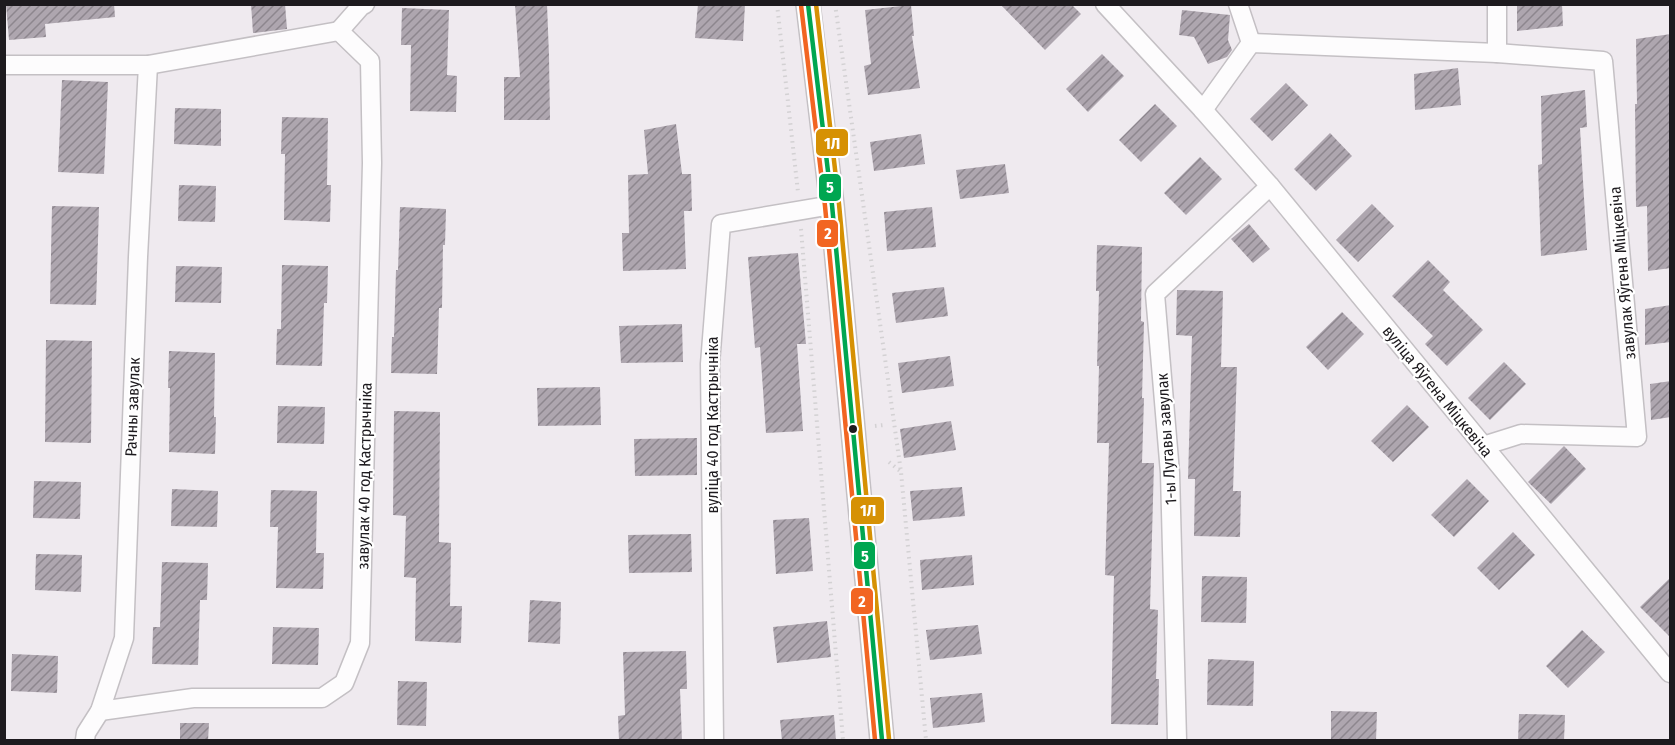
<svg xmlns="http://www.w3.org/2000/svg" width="1675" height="745" font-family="'Fira Sans Condensed',sans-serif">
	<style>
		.building { fill: url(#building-hatch) }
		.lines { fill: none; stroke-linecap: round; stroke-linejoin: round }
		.minor-casing { stroke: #c4c0c4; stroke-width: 21 }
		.tertiary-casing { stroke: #c4c0c4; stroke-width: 26 }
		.path { stroke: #d3d1d3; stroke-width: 4; stroke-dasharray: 1.5 4.5; stroke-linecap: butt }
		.minor { stroke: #fdfcfd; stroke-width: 18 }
		.tertiary { stroke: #fdfcfd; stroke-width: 22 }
		.bus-1-casing { stroke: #fff; stroke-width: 9 }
		.bus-2-casing { stroke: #fff; stroke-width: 9 }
		.bus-3-casing { stroke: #fff; stroke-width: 9 }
		.bus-1 { stroke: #00a651; stroke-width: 4.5 }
		.bus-2 { stroke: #f26522; stroke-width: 4.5 }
		.bus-3 { stroke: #d69104; stroke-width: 4.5 }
		.bus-dot { fill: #1d1a1e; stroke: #fff; stroke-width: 2 }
		.labels { text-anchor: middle; stroke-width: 4.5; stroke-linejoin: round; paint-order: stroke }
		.street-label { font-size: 16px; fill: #1d1a1e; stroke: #fff }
		.line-badge { stroke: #fff; stroke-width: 2 }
		.badge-label { font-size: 16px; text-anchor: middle; font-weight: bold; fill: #fff }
	</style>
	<defs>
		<pattern id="building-hatch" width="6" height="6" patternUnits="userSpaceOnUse" patternTransform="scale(1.5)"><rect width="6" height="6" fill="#aea6af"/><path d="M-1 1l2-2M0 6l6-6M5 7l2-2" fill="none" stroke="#8d868e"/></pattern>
	</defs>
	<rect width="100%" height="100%" fill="#efeaef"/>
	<g class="building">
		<path d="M 6,4 L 114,4 L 115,17 L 45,24 L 46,37 L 9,40 Z"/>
		<path d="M 251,4 L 285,4 L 287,29 L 253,33 Z"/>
		<path d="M 515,4 L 547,4 L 549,56 L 550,120 L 504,120 L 504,77 L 520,77 Z"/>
		<path d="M 698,4 L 745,4 L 743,41 L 695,38 Z"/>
		<path d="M 1000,4 L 1071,4 L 1081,14 L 1045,50 Z"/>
		<path d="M 1517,4 L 1562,4 L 1563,26 L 1517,31 Z"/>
		<path d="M 911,5 L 914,36 L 912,36 L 920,88 L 868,95 L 864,66 L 871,64 L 865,10 Z"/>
		<path d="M 402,8 L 449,10 L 447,75 L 457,76 L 456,112 L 410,111 L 411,45 L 401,45 Z"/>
		<path d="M 1182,10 L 1230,15 L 1228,40 L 1232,50 L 1227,57 L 1208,64 L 1194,37 L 1179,35 Z"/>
		<path d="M 1671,34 L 1671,268 L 1648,271 L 1647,206 L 1636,207 L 1635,104 L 1637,104 L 1636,39 Z"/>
		<path d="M 1102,54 L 1124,76 L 1088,112 L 1066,89 Z"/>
		<path d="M 1458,68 L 1461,105 L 1415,110 L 1414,74 Z"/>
		<path d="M 62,80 L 108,82 L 104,174 L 58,172 Z"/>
		<path d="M 1286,83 L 1308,105 L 1272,141 L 1250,119 Z"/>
		<path d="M 1585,90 L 1587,127 L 1580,128 L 1587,250 L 1541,256 L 1538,165 L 1542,164 L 1541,96 Z"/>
		<path d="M 1155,104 L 1177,126 L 1141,162 L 1119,140 Z"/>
		<path d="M 175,108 L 221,109 L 221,146 L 174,144 Z"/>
		<path d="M 282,117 L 328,118 L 327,185 L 331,185 L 330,222 L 284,220 L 285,154 L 281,154 Z"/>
		<path d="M 676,124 L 682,174 L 691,174 L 692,211 L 684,211 L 686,269 L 623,271 L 622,233 L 629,233 L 628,175 L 648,174 L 644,130 Z"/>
		<path d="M 1330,133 L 1352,156 L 1316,191 L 1294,169 Z"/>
		<path d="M 921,134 L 925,164 L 874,171 L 870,142 Z"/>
		<path d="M 1200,157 L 1222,179 L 1186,215 L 1164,193 Z"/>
		<path d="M 1005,164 L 1009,193 L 960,199 L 956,170 Z"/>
		<path d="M 179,185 L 216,186 L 215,222 L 178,221 Z"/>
		<path d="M 1372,204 L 1394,226 L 1358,262 L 1336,240 Z"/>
		<path d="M 52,206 L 99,207 L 96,305 L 50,304 Z"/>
		<path d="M 400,207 L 446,209 L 445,245 L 443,245 L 442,308 L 439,308 L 437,374 L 391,373 L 392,337 L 394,337 L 396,270 L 398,270 Z"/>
		<path d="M 932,207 L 936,247 L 887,251 L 884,212 Z"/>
		<path d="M 1249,224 L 1270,249 L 1253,263 L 1231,239 Z"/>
		<path d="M 1097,245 L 1142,247 L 1141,321 L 1144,322 L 1142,398 L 1144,398 L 1142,463 L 1154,463 L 1150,609 L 1158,610 L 1156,679 L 1159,679 L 1158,725 L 1111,724 L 1114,576 L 1105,575 L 1109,443 L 1097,443 L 1099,366 L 1097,366 L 1099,291 L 1096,291 Z"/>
		<path d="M 798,253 L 806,344 L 797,344 L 803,431 L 766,433 L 760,347 L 755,348 L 748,257 Z"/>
		<path d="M 1428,260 L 1450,282 L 1443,290 L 1483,330 L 1447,366 L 1425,344 L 1433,336 L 1392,296 Z"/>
		<path d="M 282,265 L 328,266 L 327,303 L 324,303 L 322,366 L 276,365 L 277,329 L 281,329 Z"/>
		<path d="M 176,266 L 222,267 L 221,303 L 175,302 Z"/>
		<path d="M 944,287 L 948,316 L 896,323 L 892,293 Z"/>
		<path d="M 1177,290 L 1223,291 L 1221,367 L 1237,367 L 1233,491 L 1241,491 L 1240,537 L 1194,536 L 1195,479 L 1188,479 L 1192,336 L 1176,335 Z"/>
		<path d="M 1671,305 L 1671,342 L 1645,345 L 1645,309 Z"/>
		<path d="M 1342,312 L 1364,334 L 1328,370 L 1306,347 Z"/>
		<path d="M 682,324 L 683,362 L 621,363 L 619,326 Z"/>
		<path d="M 46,340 L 92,341 L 91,443 L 45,442 Z"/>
		<path d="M 169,351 L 215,353 L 214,417 L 216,417 L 215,454 L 169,452 L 170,388 L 168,388 Z"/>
		<path d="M 950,356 L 954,386 L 902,393 L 898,363 Z"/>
		<path d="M 1504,362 L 1526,384 L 1490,420 L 1468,398 Z"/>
		<path d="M 1671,381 L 1671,417 L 1651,420 L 1650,384 Z"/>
		<path d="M 600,387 L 601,425 L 538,426 L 537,388 Z"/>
		<path d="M 1407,405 L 1429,427 L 1393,462 L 1371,441 Z"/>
		<path d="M 278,406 L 325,407 L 324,444 L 277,443 Z"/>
		<path d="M 394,411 L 440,412 L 439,542 L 451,543 L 450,606 L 462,606 L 461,643 L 415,641 L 416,578 L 404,577 L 406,516 L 393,515 Z"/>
		<path d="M 951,421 L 956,450 L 904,458 L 900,429 Z"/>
		<path d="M 697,438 L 697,475 L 635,476 L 634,439 Z"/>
		<path d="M 1564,446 L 1586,469 L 1551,504 L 1528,482 Z"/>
		<path d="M 1467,479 L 1489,501 L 1454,537 L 1431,515 Z"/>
		<path d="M 34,481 L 81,482 L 80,519 L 33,518 Z"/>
		<path d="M 962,487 L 965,516 L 913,521 L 910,491 Z"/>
		<path d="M 172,489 L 218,491 L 217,527 L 171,526 Z"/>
		<path d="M 271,490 L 317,491 L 316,553 L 324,553 L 323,589 L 276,588 L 278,527 L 270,527 Z"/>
		<path d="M 809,518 L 813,571 L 776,574 L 773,520 Z"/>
		<path d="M 1513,532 L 1535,555 L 1499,590 L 1477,568 Z"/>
		<path d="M 691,534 L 692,572 L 629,573 L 628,535 Z"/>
		<path d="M 36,554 L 82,555 L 81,592 L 35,590 Z"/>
		<path d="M 972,555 L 974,585 L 922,590 L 920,560 Z"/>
		<path d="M 162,562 L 208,563 L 207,600 L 200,600 L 198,665 L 152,664 L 153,627 L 160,627 Z"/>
		<path d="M 1202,576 L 1247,577 L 1246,623 L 1201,622 Z"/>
		<path d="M 1671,577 L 1671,638 L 1640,607 Z"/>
		<path d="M 530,600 L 561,602 L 560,644 L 528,642 Z"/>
		<path d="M 827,621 L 831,657 L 777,663 L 773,627 Z"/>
		<path d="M 978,625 L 982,654 L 930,660 L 926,630 Z"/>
		<path d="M 273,627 L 319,628 L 318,665 L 272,664 Z"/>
		<path d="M 1582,630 L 1605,652 L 1568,688 L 1546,666 Z"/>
		<path d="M 686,651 L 687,689 L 680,689 L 682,741 L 619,741 L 618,716 L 625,715 L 623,652 Z"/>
		<path d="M 12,654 L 58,656 L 57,693 L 11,691 Z"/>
		<path d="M 1208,659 L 1254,661 L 1253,706 L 1207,705 Z"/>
		<path d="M 398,681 L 427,682 L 426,726 L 397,725 Z"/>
		<path d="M 982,693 L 985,722 L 933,728 L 930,698 Z"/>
		<path d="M 1331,711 L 1377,712 L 1376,741 L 1331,741 Z"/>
		<path d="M 1519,714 L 1565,715 L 1564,741 L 1518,741 Z"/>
		<path d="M 834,715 L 836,741 L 782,741 L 780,720 Z"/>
		<path d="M 180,723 L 209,723 L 208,741 L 180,741 Z"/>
	</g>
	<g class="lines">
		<defs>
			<g id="minor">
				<path d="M 1105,4 L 1203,110 L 1270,186 L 1670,673"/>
				<path d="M 1497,4 L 1497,53"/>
				<path d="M 339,31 L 361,6 L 365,4"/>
				<path d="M 1251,43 L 1497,53 L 1603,61 L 1637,437 L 1521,434 L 1483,446"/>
				<path d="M 4,65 L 148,65 L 339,31 L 370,61 L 372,163 L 360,643 L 344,683 L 322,698 L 193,698 L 100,711"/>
				<path d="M 1203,110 L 1251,43 L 1238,4"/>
				<path d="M 85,740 L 86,733 L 100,711 L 124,638 L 138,257 L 148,65"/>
				<path d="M 714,740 L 710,364 L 721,224 L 832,205"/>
				<path d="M 1177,740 L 1170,473 L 1155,294 L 1270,186"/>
			</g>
			<path id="tertiary" d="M 808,4 L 832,205 L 882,740"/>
		</defs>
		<use href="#minor" class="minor-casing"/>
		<use href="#tertiary" class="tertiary-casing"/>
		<g class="path">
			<path d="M 777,4 L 798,192"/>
			<path d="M 835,4 L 901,472 L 926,740"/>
			<path d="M 801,229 L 843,740"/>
			<path d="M 875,426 L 884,425"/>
			<path d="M 889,462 L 900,471"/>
		</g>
		<use href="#minor" class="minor"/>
		<use href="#tertiary" class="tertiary"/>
		<defs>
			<path id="bus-1" d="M 808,4 L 832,205 L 882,740"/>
			<path id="bus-2" d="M 801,5 L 825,206 L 875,740"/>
			<path id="bus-3" d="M 816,4 L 839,204 L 889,739"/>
		</defs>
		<use href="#bus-1" class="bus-1-casing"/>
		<use href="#bus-2" class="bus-2-casing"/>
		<use href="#bus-3" class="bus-3-casing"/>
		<use href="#bus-1" class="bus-1"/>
		<use href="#bus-2" class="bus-2"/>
		<use href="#bus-3" class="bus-3"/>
	</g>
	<circle class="bus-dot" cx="853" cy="429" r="5"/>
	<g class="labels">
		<g class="street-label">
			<text transform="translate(1622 273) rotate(-95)" y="6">завулак Яўгена Міцкевіча</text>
			<text transform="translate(1438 391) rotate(51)" y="6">вуліца Яўгена Міцкевіча</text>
			<text transform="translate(132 407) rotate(-88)" y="6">Рачны завулак</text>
			<text transform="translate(712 425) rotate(-90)" y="6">вуліца 40 год Кастрычніка</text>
			<text transform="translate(1166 439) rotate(-94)" y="6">1-ы Лугавы завулак</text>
			<text transform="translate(364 476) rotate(-89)" y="6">завулак 40 год Кастрычніка</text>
		</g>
	</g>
	<g class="line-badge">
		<rect x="815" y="128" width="34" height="29" rx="6" fill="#d69104"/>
		<rect x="818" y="173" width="24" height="29" rx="6" fill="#00a651"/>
		<rect x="816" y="219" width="23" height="29" rx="6" fill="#f26522"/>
		<rect x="850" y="496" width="35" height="29" rx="6" fill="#d69104"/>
		<rect x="853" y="541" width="23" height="29" rx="6" fill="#00a651"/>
		<rect x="850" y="587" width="24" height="28" rx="6" fill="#f26522"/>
	</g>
	<g class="badge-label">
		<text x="832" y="149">1Л</text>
		<text x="830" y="193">5</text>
		<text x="828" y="239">2</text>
		<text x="868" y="516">1Л</text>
		<text x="865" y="562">5</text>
		<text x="862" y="607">2</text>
	</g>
	<rect width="1675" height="745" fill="none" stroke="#1d1a1e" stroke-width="12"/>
</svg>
